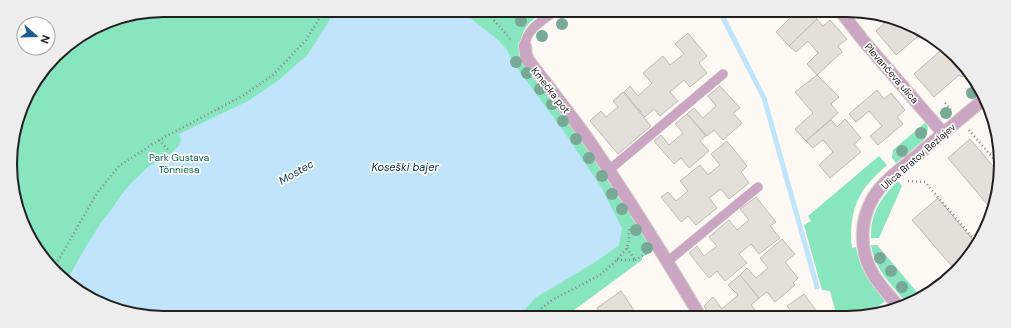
<svg xmlns="http://www.w3.org/2000/svg" width="1011" height="328" font-family="'DM Sans',sans-serif">
	<style>
		.green { fill: #88e6be }
		.water { fill: #c0e4fb }
		.lines { fill: none; stroke-linecap: round; stroke-linejoin: round }
		.stream { stroke: #c0e4fb; stroke-width: 5 }
		.building { fill: #e5dfd9; stroke: #bfbab4 }
		.service-casing { stroke: #dcd6d1; stroke-width: 10 }
		.minor-casing { stroke: #dcd6d1; stroke-width: 14 }
		.path { stroke: #888481; stroke-width: 2.5; stroke-dasharray: 1 3; stroke-linecap: butt }
		.service { stroke: #cba6c2; stroke-width: 9 }
		.minor { stroke: #cba6c2; stroke-width: 12 }
		.tree { fill: #78a996 }
		.labels { text-anchor: middle; stroke-width: 3.5; stroke-linejoin: round; paint-order: stroke }
		.street-label { font-size: 10px; fill: #23211f; stroke: #fff }
		.park-label { font-size: 10px; fill: #0a6749; stroke: #fff }
		.water-label { font-size: 11px; font-style: italic; fill: #043349; stroke: #fff }
		.rim { fill: none; stroke: #23211f; stroke-width: 2 }
	</style>
	<rect width="100%" height="100%" fill="#fff9f3"/>
	<g class="green">
		<path d="M 164,10 L 544,12 C 530,21 523,27 520,44 L 574,128 L 623,202 L 653,251 L 642,257 L 642,260 L 566,316 L 134,315 L 79,292 L 36,250 L 15,204 L 11,144 L 26,96 L 62,48 L 105,22 Z"/>
		<path d="M 926,122 C 929,128 928,134 924,140 L 896,163 L 892,158 L 893,150 Z"/>
		<path d="M 879,156 L 887,165 C 880,171 873,178 867,185 C 853,202 849,226 852,248 L 856,247 C 860,271 870,282 885,301 L 865,317 L 837,317 L 830,291 L 822,290 L 804,225 L 811,221 L 808,216 Z"/>
		<path d="M 898,181 L 902,186 L 879,238 L 871,238 C 870,214 881,197 898,181 Z"/>
		<path d="M 871,245 L 877,245 L 922,298 L 915,302 L 908,304 C 893,287 874,269 871,245 Z"/>
	</g>
	<path class="water" d="M 332,11 L 463,11 L 464,13 L 497,39 L 507,50 L 514,64 L 567,136 L 601,187 L 622,228 L 619,245 L 597,261 L 535,298 L 526,308 L 521,316 L 134,315 L 79,292 L 67,280 L 88,243 L 102,221 L 111,210 L 122,194 L 131,183 L 148,167 L 170,154 L 178,147 L 181,140 L 179,134 L 248,101 L 279,80 L 308,54 L 329,21 Z"/>
	<g class="lines">
		<path class="stream" d="M 720,12 L 764,98 L 817,287"/>
	</g>
	<g class="building">
		<path d="M 767,13 L 776,13 L 771,17 Z"/>
		<path d="M 785,13 L 811,13 L 817,19 L 789,46 L 776,32 L 790,18 Z"/>
		<path d="M 890,18 L 923,32 L 896,55 L 876,31 Z"/>
		<path d="M 817,19 L 823,26 L 830,20 L 847,39 L 838,46 L 842,52 L 817,75 L 807,64 L 818,53 L 808,41 L 796,52 L 789,46 Z"/>
		<path d="M 688,33 L 707,56 L 699,63 L 707,73 L 690,87 L 684,80 L 670,92 L 678,101 L 660,116 L 654,109 L 645,117 L 624,92 L 630,86 L 638,96 L 652,83 L 643,73 L 663,56 L 670,65 L 684,54 L 675,44 Z"/>
		<path d="M 937,41 L 948,51 L 945,54 L 949,58 L 952,55 L 968,72 L 962,77 L 959,75 L 934,97 L 914,74 L 940,51 L 934,44 Z"/>
		<path d="M 817,75 L 839,97 L 831,104 L 838,113 L 806,141 L 795,129 L 813,113 L 795,92 Z"/>
		<path d="M 720,86 L 740,108 L 733,113 L 742,123 L 723,140 L 714,130 L 707,136 L 687,114 L 694,108 L 703,118 L 716,106 L 708,96 Z"/>
		<path d="M 877,90 L 884,99 L 891,93 L 905,110 L 897,117 L 903,124 L 878,145 L 870,136 L 882,126 L 869,111 L 856,122 L 849,114 Z"/>
		<path d="M 623,92 L 651,126 L 618,154 L 590,121 L 601,111 L 606,117 L 618,107 L 613,101 Z"/>
		<path d="M 687,114 L 706,136 L 700,141 L 709,151 L 689,168 L 681,158 L 674,164 L 654,141 L 661,135 L 669,145 L 683,133 L 675,124 Z"/>
		<path d="M 845,119 L 861,138 L 854,144 L 861,152 L 830,178 L 819,165 L 833,152 L 823,140 L 813,148 L 806,141 L 831,120 L 837,127 Z"/>
		<path d="M 970,139 L 998,172 L 998,194 L 992,210 L 948,158 Z"/>
		<path d="M 727,141 L 747,166 L 741,172 L 749,183 L 729,199 L 721,189 L 709,198 L 717,208 L 696,225 L 688,216 L 681,222 L 661,197 L 668,192 L 676,201 L 688,191 L 680,181 L 700,165 L 708,175 L 720,165 L 711,154 Z"/>
		<path d="M 756,197 L 776,222 L 770,226 L 780,238 L 759,254 L 751,244 L 739,254 L 747,263 L 725,281 L 717,271 L 709,278 L 689,253 L 697,246 L 704,256 L 717,246 L 709,237 L 729,220 L 737,230 L 749,220 L 740,209 Z"/>
		<path d="M 938,198 L 977,245 L 956,271 L 912,220 Z"/>
		<path d="M 782,239 L 795,254 L 785,262 L 798,278 L 793,283 L 795,285 L 775,302 L 767,292 L 759,298 L 740,275 L 747,268 L 756,278 L 768,268 L 760,258 Z"/>
		<path d="M 740,275 L 759,298 L 751,305 L 760,316 L 710,316 L 704,306 L 713,297 L 722,309 L 738,295 L 728,285 Z"/>
		<path d="M 621,291 L 638,316 L 602,316 L 597,308 Z"/>
		<path d="M 804,294 L 818,313 L 813,317 L 794,316 L 787,306 Z"/>
		<path d="M 877,310 L 879,313 L 868,316 Z"/>
	</g>
	<g class="lines">
		<defs>
			<g id="service">
				<path d="M 525,46 C 526,29 542,21 554,12"/>
				<path d="M 609,170 L 723,74"/>
				<path d="M 667,262 L 758,187"/>
				<path d="M 789,316 L 791,315"/>
			</g>
			<g id="minor">
				<path d="M 842,13 L 862,39 L 943,133"/>
				<path d="M 525,46 L 526,54 L 528,60 C 549,87 570,114 590,142 C 629,199 665,257 700,316"/>
				<path d="M 899,307 C 890,296 880,286 873,274 C 857,247 860,212 880,188 C 890,176 904,166 916,156 C 939,137 961,118 984,99"/>
			</g>
		</defs>
		<use href="#service" class="service-casing"/>
		<use href="#minor" class="minor-casing"/>
		<g class="path">
			<path d="M 486,11 L 512,41"/>
			<path d="M 945,103 L 951,110"/>
			<path d="M 218,109 L 221,112"/>
			<path d="M 969,130 L 998,164"/>
			<path d="M 159,140 L 168,150"/>
			<path d="M 908,181 L 925,182 L 978,244"/>
			<path d="M 627,248 L 635,260"/>
			<path d="M 617,260 L 635,260"/>
			<path d="M 635,260 L 647,253"/>
			<path d="M 54,268 L 97,193 L 119,166 L 159,140 L 244,95 L 273,75 L 306,40 L 319,19 L 322,11"/>
			<path d="M 532,316 L 552,300 L 600,275 L 617,260 L 627,248 L 629,240 L 629,228"/>
		</g>
		<use href="#service" class="service"/>
		<use href="#minor" class="minor"/>
	</g>
	<g class="tree">
		<circle cx="521" cy="21" r="6"/>
		<circle cx="562" cy="24" r="6"/>
		<circle cx="542" cy="36" r="6"/>
		<circle cx="516" cy="62" r="6"/>
		<circle cx="527" cy="73" r="6"/>
		<circle cx="540" cy="89" r="6"/>
		<circle cx="972" cy="93" r="6"/>
		<circle cx="552" cy="104" r="6"/>
		<circle cx="946" cy="113" r="6"/>
		<circle cx="563" cy="121" r="6"/>
		<circle cx="921" cy="133" r="6"/>
		<circle cx="576" cy="139" r="6"/>
		<circle cx="902" cy="151" r="6"/>
		<circle cx="589" cy="158" r="6"/>
		<circle cx="602" cy="176" r="6"/>
		<circle cx="612" cy="194" r="6"/>
		<circle cx="622" cy="209" r="6"/>
		<circle cx="636" cy="230" r="6"/>
		<circle cx="647" cy="248" r="6"/>
		<circle cx="880" cy="258" r="6"/>
		<circle cx="891" cy="271" r="6"/>
		<circle cx="902" cy="287" r="6"/>
	</g>
	<g class="labels">
		<g class="street-label">
			<text transform="translate(892 73) rotate(49)" y="4">Plevančeva ulica</text>
			<text transform="translate(551 90) rotate(52)" y="4">Kmečka pot</text>
			<text transform="translate(918 156) rotate(-41)" y="4">Ulica Bratov Bezlajev</text>
		</g>
		<g class="park-label">
			<text x="179" y="161">Park Gustava<tspan x="179" dy="12">Tönniesa</tspan></text>
		</g>
		<g class="water-label">
			<text x="405" y="171">Koseški bajer</text>
			<text transform="translate(296 172) rotate(-30)" y="4">Mostec</text>
		</g>
	</g>
	<path d="M0 0H1011V328H0ZM164 17H847A147 147 0 0 1 994 164V164A147 147 0 0 1 847 311H164A147 147 0 0 1 17 164V164A147 147 0 0 1 164 17Z" fill="#ededed" fill-rule="evenodd"/>
	<path class="rim" d="M164 17H847A147 147 0 0 1 994 164V164A147 147 0 0 1 847 311H164A147 147 0 0 1 17 164V164A147 147 0 0 1 164 17Z"/>
	<g transform="translate(36 36) rotate(110)"><circle r="19" fill="#ffffff" stroke="#a7a6a5"/>
	<path d="M0-3L7 15L0 10L-7 15Z" fill="#1f5c93"/>
	<text y="-6" font-size="11" font-weight="bold" text-anchor="middle" fill="#23211f">N</text>
	</g>
</svg>
